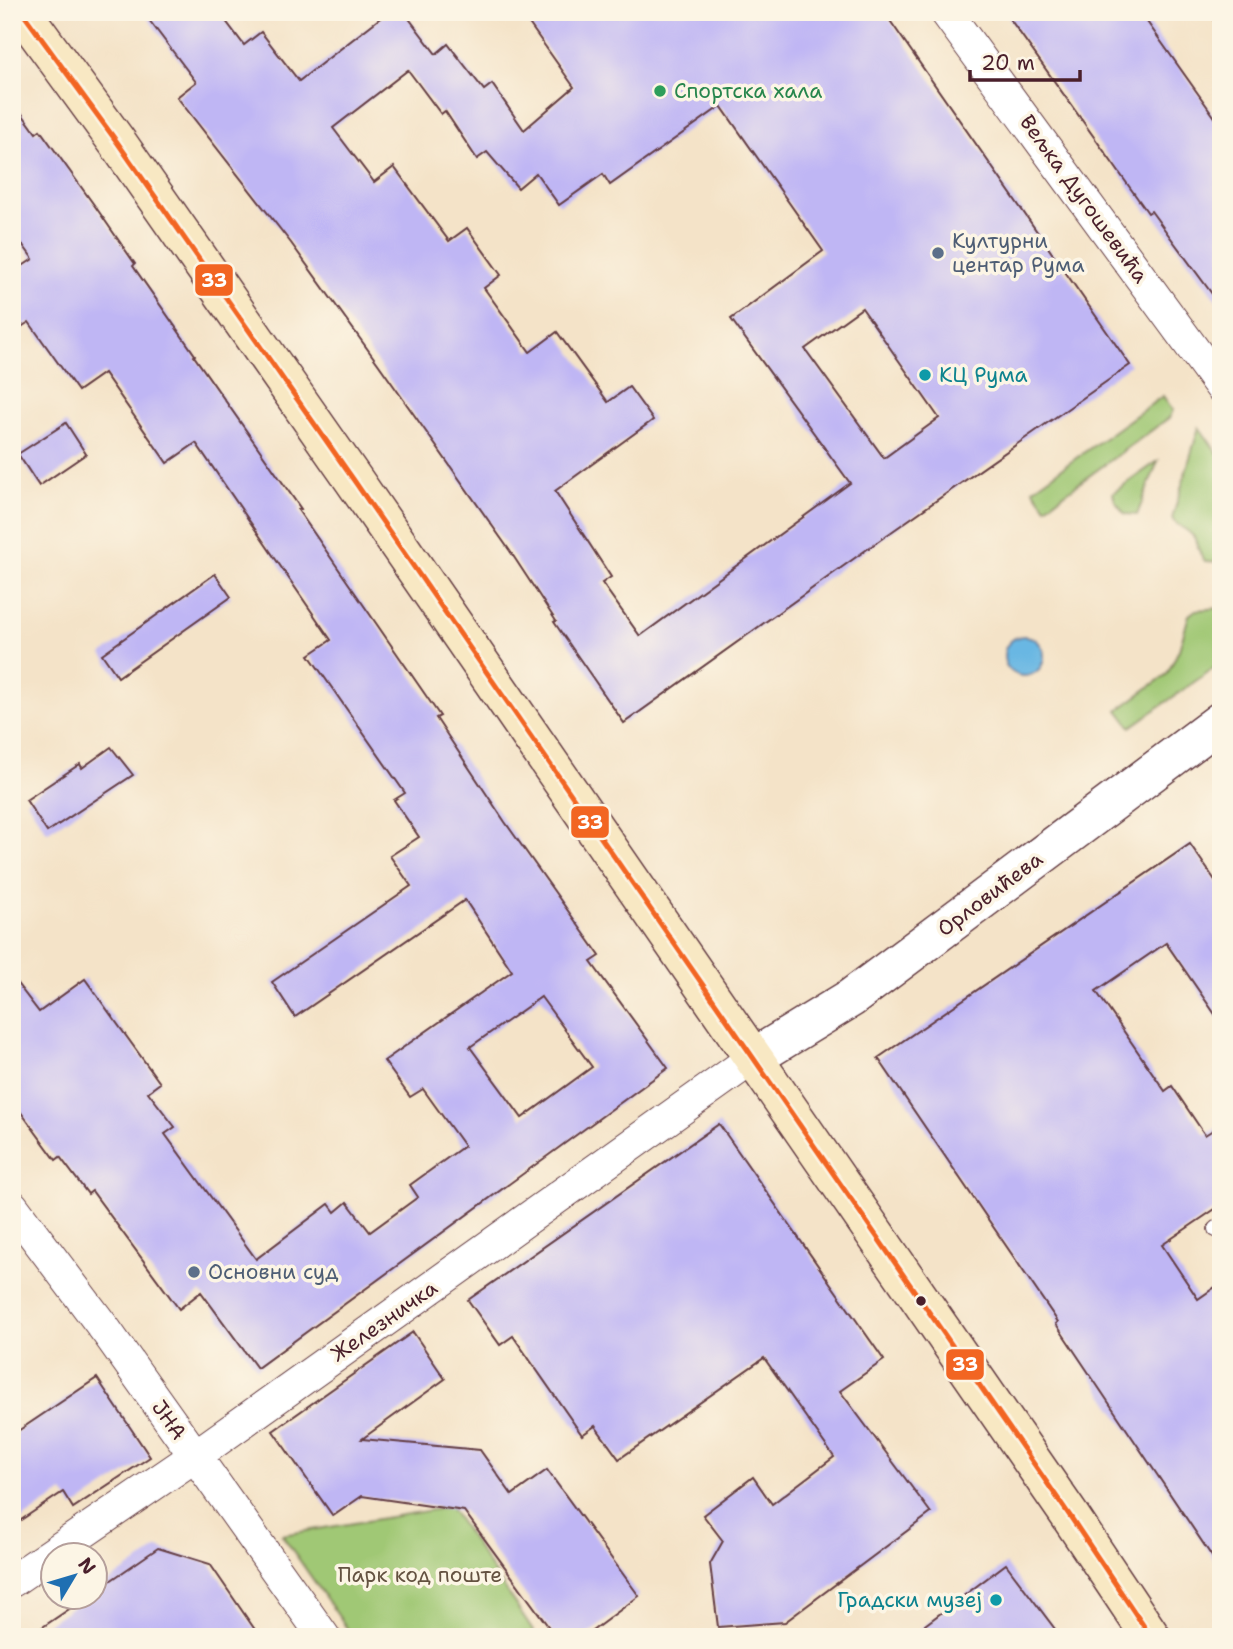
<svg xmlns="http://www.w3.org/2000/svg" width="1233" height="1649" font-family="'Shantell Sans',sans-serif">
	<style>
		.green { fill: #a0c874; stroke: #757450; stroke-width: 2 }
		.water { fill: #69b7e3; stroke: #5a6b87; stroke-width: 2 }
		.building { fill: #bfb6f4; fill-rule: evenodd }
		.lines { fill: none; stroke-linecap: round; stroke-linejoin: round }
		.service-casing { stroke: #643c43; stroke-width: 18 }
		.minor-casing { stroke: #643c43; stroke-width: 34 }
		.tertiary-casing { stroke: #643c43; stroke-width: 41 }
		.secondary-casing { stroke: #643c43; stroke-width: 41 }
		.service { stroke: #fff; stroke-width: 16 }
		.minor { stroke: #fff; stroke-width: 32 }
		.tertiary { stroke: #fff; stroke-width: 38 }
		.secondary { stroke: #f8e8c3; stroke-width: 38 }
		.bus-1-casing { stroke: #fcf5e5; stroke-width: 10 }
		.bus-1 { stroke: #f26522; stroke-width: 5 }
		.leisure-dot { fill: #2e9e5b; stroke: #fcf5e5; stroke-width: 2.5 }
		.service-dot { fill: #5c6f8a; stroke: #fcf5e5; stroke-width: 2.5 }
		.culture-dot { fill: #0f9aa8; stroke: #fcf5e5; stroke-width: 2.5 }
		.bus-dot { fill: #4a1f2b; stroke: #fcf5e5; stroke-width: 2.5 }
		.labels { text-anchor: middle; stroke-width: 7; stroke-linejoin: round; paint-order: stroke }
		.leisure-label { font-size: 21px; fill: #27864d; stroke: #fcf5e5; text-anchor: start }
		.street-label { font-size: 21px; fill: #4a1f2b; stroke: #fcf5e5 }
		.service-label { font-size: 21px; fill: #4e5e75; stroke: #fcf5e5; text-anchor: start }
		.culture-label { font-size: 21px; fill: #0d838f; stroke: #fcf5e5; text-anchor: start }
		.park-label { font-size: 21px; fill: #645241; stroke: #fcf5e5 }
		.line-badge { stroke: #fcf5e5; stroke-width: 2.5 }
		.badge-label { font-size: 19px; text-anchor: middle; font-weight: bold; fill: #fff }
	</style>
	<rect width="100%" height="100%" fill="#fcf5e5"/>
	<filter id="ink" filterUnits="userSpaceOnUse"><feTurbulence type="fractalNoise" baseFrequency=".0143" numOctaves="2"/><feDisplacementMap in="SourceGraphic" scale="14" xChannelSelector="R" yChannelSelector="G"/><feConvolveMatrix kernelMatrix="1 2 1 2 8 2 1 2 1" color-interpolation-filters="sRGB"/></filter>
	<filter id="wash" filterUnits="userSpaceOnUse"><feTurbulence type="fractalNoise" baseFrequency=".00686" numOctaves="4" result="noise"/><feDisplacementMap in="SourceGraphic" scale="28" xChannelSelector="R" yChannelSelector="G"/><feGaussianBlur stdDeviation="1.57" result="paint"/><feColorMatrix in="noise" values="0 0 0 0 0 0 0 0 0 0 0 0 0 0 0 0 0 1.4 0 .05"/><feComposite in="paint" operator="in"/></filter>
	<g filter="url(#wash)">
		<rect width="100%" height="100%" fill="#f4e3c8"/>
		<g class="green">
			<path d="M 1163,396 L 1173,410 L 1170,417 L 1046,507 L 1033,489 Z"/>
			<path d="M 1199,427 L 1221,458 L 1221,562 L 1205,561 C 1197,553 1200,544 1193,536 C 1186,528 1178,527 1172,519 Z"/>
			<path d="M 1158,461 L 1137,515 L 1125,514 L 1115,501 L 1113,493 Z"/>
			<path d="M 1221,608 L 1221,663 L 1131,727 L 1118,710 L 1167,674 L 1179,650 L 1189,615 L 1196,610 Z"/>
			<path d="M 450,1507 L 537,1637 L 353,1637 L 282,1535 Z"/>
		</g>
		<circle class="water" cx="1024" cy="656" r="20"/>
		<g id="blocks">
			<g class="building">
				<path d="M 143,12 L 219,12 L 244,45 L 261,32 L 299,81 L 388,12 L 404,12 L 436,54 L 448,44 L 484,90 L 492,84 L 524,130 L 574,87 L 521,12 L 884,12 L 1130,365 L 887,535 L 624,723 L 554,622 L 556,621 L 510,551 L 379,365 L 291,243 L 177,97 L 196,82 ZM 408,70 L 441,114 L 445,111 L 477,159 L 487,152 L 518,188 L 536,173 L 559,205 L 603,174 L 610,185 L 721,106 L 823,251 L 731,319 L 850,483 L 640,636 L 602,583 L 611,577 L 555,491 L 653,420 L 629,387 L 608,402 L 557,332 L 530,352 L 484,288 L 501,275 L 467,228 L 449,241 L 394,167 L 374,182 L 333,128 ZM 862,308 L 939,418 L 884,458 L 805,349 Z"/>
				<path d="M 1005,12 L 1140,12 L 1221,126 L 1221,306 L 1151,211 L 1148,213 Z"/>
				<path d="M 12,100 L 36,133 L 40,130 L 97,209 L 135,264 L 133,266 L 195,355 L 194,356 L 301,509 L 298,510 L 440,716 L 436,718 L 505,822 L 600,956 L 591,962 L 668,1068 L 257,1368 L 201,1292 L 179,1309 L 92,1191 L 88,1194 L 60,1157 L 56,1160 L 12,1100 L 12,977 L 39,1012 L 85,979 L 160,1083 L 148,1092 L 175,1127 L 165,1134 L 256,1259 L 329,1204 L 335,1212 L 347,1202 L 370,1232 L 418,1197 L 410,1185 L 464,1146 L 423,1089 L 410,1097 L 384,1061 L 512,971 L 465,900 L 295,1017 L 272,982 L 411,886 L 390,856 L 419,837 L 394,800 L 405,793 L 309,655 L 331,640 L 196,443 L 167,463 L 104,373 L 78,391 L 29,322 L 12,333 L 12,273 L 33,259 L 12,230 ZM 541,997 L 592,1067 L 522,1118 L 470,1047 Z"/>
				<path d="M 66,423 L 86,454 L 39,486 L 18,454 Z"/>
				<path d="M 215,574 L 231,597 L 118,677 L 102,654 Z"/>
				<path d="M 111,747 L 133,775 L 47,832 L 26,800 L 80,764 L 82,768 Z"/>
				<path d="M 1190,844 L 1221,889 L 1221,1023 L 1166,943 L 1096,991 L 1165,1091 L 1172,1086 L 1205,1135 L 1221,1125 L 1221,1205 L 1162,1245 L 1198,1299 L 1221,1283 L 1221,1570 L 1056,1324 L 1058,1322 L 878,1058 Z"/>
				<path d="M 719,1124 L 884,1360 L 840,1391 L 931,1513 L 785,1622 L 718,1627 L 710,1564 L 723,1541 L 703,1515 L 753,1477 L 772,1504 L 834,1457 L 764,1358 L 619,1459 L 595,1426 L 582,1435 L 513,1336 L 500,1345 L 468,1300 Z"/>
				<path d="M 413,1332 L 445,1379 L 362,1439 L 480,1450 L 512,1495 L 547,1470 L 639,1596 L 584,1637 L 556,1637 L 464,1511 L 362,1496 L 333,1516 L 273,1431 Z"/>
				<path d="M 97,1378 L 150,1457 L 73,1508 L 63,1492 L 12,1526 L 12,1435 Z"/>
				<path d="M 158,1548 L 210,1564 L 260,1637 L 28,1637 L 87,1597 L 94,1597 L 94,1592 Z"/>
				<path d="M 1006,1564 L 1061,1637 L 909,1637 Z"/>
			</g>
		</g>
	</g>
	<g filter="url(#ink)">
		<use href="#blocks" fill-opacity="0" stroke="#643c43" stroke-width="2"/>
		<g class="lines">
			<defs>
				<g id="service">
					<path d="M 1217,12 L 1221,17"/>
					<path d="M 1216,1229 L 1221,1226"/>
				</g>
				<g id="minor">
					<path d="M 946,12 L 1221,387"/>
					<path d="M 12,1206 L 107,1332 L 324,1637"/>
					<path d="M 12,1581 L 195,1456 L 753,1058"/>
				</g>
				<path id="tertiary" d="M 753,1058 L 851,998 L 1221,721"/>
				<path id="secondary" d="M 22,12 L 117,142 L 353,479 L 1070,1516 L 1151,1637"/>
			</defs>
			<use href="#service" class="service-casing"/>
			<use href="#minor" class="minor-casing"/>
			<use href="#tertiary" class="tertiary-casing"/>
			<use href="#secondary" class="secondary-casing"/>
			<use href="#service" class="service"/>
			<use href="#minor" class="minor"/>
			<use href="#tertiary" class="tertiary"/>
			<use href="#secondary" class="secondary"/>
			<defs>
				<path id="bus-1" d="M 22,12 L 117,142 L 353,479 L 1070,1516 L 1151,1637"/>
			</defs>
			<use href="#bus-1" class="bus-1-casing"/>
			<use href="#bus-1" class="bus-1"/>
		</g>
	</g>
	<circle class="leisure-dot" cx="660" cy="91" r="7"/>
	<g class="service-dot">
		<circle cx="938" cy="253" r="7"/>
		<circle cx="194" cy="1272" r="7"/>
	</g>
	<g class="culture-dot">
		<circle cx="925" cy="375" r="7"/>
		<circle cx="996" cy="1600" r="7"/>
	</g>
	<circle class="bus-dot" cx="921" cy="1301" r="6"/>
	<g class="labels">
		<g class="leisure-label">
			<text x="674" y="98">Спортска хала</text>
		</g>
		<g class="street-label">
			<text transform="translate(1084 199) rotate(54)" y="7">Вељка Дугошевића</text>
			<text transform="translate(990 894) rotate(-37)" y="7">Орловићева</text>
			<text transform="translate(384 1321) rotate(-35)" y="7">Железничка</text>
			<text transform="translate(169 1420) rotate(55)" y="7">ЈНА</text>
		</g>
		<g class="service-label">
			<text x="952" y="248">Културни<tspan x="952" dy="24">центар Рума</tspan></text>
			<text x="208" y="1279">Основни суд</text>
		</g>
		<g class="culture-label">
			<text x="939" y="382">КЦ Рума</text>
			<text x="982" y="1607" text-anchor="end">Градски музеј</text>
		</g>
		<g class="park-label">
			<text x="420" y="1582">Парк код поште</text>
		</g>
	</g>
	<g class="line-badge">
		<rect x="194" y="263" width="40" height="34" rx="7" fill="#f26522"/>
		<rect x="570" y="805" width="40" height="34" rx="7" fill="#f26522"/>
		<rect x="945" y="1348" width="40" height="33" rx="7" fill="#f26522"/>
	</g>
	<g class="badge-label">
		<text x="214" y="287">33</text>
		<text x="590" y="829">33</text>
		<text x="965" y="1371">33</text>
	</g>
	<rect width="1233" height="1649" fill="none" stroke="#fcf5e5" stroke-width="42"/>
	<g transform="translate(74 1576) rotate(52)"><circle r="33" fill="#fcf5e5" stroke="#b59f9b" stroke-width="2"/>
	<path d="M0-5L12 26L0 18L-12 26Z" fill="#1f6fb2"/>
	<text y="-10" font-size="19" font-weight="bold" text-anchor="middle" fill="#4a1f2b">N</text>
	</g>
	<path d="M970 70v10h110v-10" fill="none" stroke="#4a1f2b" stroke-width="3.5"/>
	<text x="981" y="70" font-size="21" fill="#4a1f2b" stroke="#fcf5e5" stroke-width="5" paint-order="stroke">20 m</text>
</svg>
